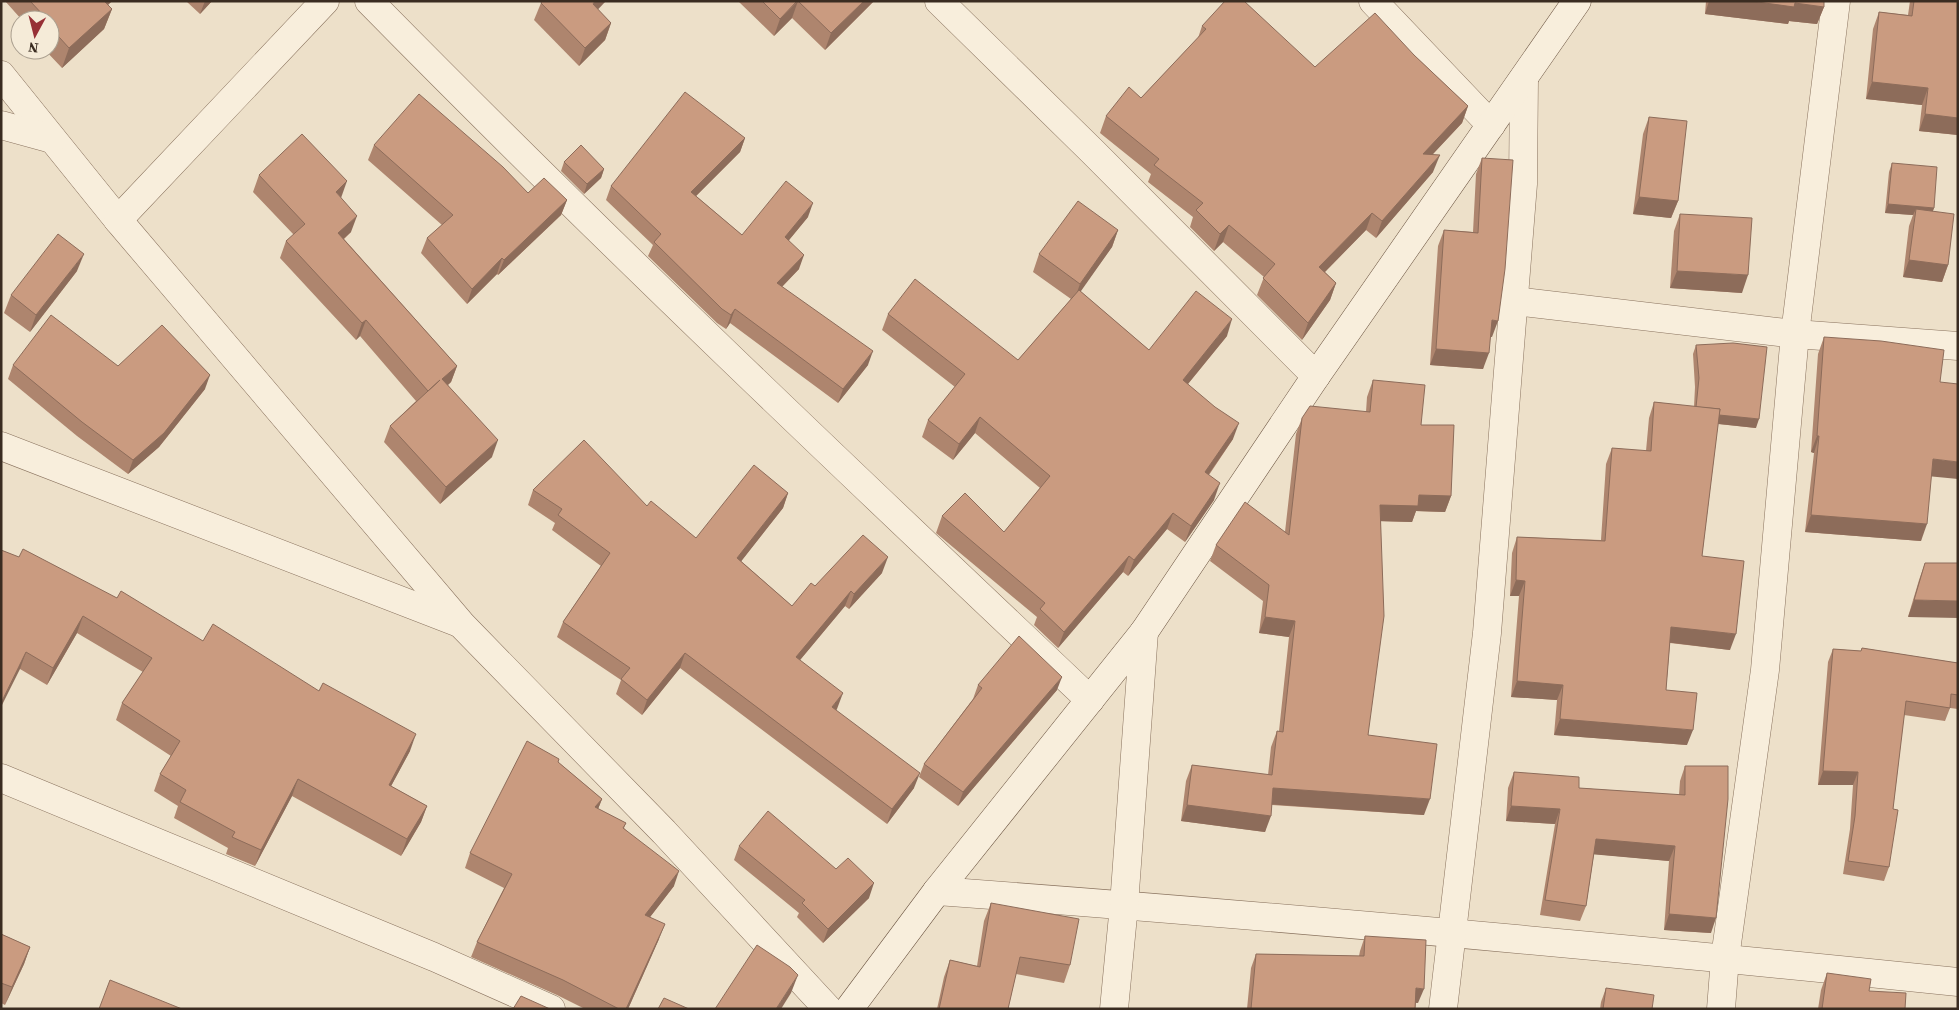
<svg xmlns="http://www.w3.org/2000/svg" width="1959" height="1010" font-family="'Source Serif 4',serif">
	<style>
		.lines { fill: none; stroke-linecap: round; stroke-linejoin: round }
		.street-casing { stroke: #89725e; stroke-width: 29 }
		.secondary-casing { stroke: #6b5441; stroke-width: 29 }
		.street { stroke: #f8eedc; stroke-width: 28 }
		.secondary { stroke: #f8eedc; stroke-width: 28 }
		.wall { fill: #ae856e }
		.shaded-wall { fill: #8d6c5a }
		.building { fill: #ca9b80; stroke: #8d6c5a }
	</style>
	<rect width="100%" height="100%" fill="#ede0c9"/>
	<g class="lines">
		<defs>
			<g id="street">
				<path d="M 369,1 C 604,240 847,470 1090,700"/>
				<path d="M 939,1 L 1093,152 L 1316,376"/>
				<path d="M 1373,1 L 1491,125"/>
				<path d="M 1,75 L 118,220 L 462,625 L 664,832 L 828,1009"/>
				<path d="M 1,125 L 52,139"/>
				<path d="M 118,220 L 325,1"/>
				<path d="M 1515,301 L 1795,334 L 1958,346"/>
				<path d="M 1,446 L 459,623"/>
				<path d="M 1,778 L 434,957 L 551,1009"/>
				<path d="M 937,891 C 1277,916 1618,947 1958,982"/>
				<path d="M 1114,1009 L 1124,905 L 1144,632"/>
				<path d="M 1443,1009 L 1487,633 L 1523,184 L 1524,78"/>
				<path d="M 1721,1009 L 1725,958 L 1765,670 L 1795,334 L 1836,1"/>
			</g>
			<path id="secondary" d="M 849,1009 L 937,891 L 1144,632 L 1316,376 L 1577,1"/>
		</defs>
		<use href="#street" class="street-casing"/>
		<use href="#secondary" class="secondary-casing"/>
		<use href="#street" class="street"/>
		<use href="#secondary" class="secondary"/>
	</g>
	<g class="wall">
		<path d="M 5,1 L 112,1 L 108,5 L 112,9 L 104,29 L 62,68 L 45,50 L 50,50 L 50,20 L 22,20 Z"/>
		<path d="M 186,1 L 212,1 L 200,14 Z"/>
		<path d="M 738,1 L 874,1 L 825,50 L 792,18 L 774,36 Z"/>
		<path d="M 1706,1 L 1824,1 L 1824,7 L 1817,24 L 1789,21 L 1788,24 L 1705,14 Z"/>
		<path d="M 1910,1 L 1958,1 L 1958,135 L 1919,131 L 1922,105 L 1866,99 L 1873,29 L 1879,12 L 1908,15 Z"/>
		<path d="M 541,3 L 598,10 L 611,23 L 605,40 L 579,66 L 534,20 Z"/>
		<path d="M 1202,26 L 1315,67 L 1414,55 L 1468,106 L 1462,123 L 1432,155 L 1433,172 L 1376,238 L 1366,230 L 1325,272 L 1336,283 L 1330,300 L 1302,340 L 1257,295 L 1264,277 L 1223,242 L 1214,251 L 1190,227 L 1193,217 L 1148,182 L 1151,174 L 1100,133 L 1106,116 L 1141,98 L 1198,38 Z"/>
		<path d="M 1649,117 L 1678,201 L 1671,218 L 1633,214 L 1643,134 Z"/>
		<path d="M 745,138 L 740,152 L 696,196 L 742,235 L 808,217 L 789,240 L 799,269 L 782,287 L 868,365 L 838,403 L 730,323 L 726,329 L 717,323 L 648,256 L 653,245 L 606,200 L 611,186 Z"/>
		<path d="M 374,145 L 528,193 L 567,200 L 561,215 L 498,275 L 497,274 L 467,304 L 421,253 L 427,238 L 442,225 L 368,160 Z"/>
		<path d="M 1482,158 L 1492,337 L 1490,336 L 1483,369 L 1430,365 L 1438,246 L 1444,230 L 1473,232 L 1476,174 Z"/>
		<path d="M 564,162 L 604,169 L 601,178 L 584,194 L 561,171 Z"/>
		<path d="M 1892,163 L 1934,208 L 1933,211 L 1948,265 L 1942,282 L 1903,277 L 1909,226 L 1913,215 L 1885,213 L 1889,172 Z"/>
		<path d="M 259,175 L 341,198 L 351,232 L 344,239 L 457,366 L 451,382 L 448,385 L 492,457 L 440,504 L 384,442 L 390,426 L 416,401 L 360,336 L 356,340 L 280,258 L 286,241 L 294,235 L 253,192 Z"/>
		<path d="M 1680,214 L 1742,293 L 1670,288 L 1674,231 Z"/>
		<path d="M 1118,230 L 1112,247 L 1080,291 L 1149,350 L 1227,336 L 1188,384 L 1233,439 L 1209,475 L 1214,500 L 1185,542 L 1167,529 L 1128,576 L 1123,572 L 1058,648 L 1034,625 L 1037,617 L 936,533 L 942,516 L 1004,532 L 1040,488 L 975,433 L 953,460 L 922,437 L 928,420 L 955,387 L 882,330 L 888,314 L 1018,360 L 1071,299 L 1033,272 L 1039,254 Z"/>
		<path d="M 77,271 L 30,332 L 4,313 L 11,295 Z"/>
		<path d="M 1824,337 L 1940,382 L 1921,541 L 1805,532 L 1814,453 L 1811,452 L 1818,354 Z"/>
		<path d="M 1696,345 L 1756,428 L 1718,424 L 1702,556 L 1730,650 L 1670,643 L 1666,690 L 1687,745 L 1554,735 L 1557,700 L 1511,697 L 1519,596 L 1510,596 L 1512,553 L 1517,537 L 1601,540 L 1606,464 L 1612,448 L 1646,451 L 1649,418 L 1654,402 L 1694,407 L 1695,387 L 1693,354 Z"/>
		<path d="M 13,365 L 118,366 L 205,389 L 159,447 L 128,474 L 77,436 L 8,379 Z"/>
		<path d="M 1373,380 L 1421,425 L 1451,496 L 1445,512 L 1416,511 L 1412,522 L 1381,521 L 1368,735 L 1424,815 L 1272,805 L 1265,832 L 1181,821 L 1186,781 L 1192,765 L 1268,775 L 1271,747 L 1277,731 L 1279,731 L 1289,637 L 1259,633 L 1263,601 L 1210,561 L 1216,545 L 1285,532 L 1296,434 L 1302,418 L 1366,412 L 1367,397 Z"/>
		<path d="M 533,490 L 647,506 L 696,538 L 788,493 L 783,508 L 741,561 L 792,606 L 815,586 L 882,573 L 849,609 L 845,606 L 800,660 L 837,709 L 836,710 L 914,788 L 887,824 L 680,668 L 642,715 L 616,694 L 621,680 L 557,637 L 563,622 L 601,566 L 552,530 L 555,523 L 528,505 Z"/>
		<path d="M 1,550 L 117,598 L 203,641 L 410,751 L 391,786 L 427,806 L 421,822 L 401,856 L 292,796 L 255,866 L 226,854 L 228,848 L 174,818 L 178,806 L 154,791 L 160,774 L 171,756 L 116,720 L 122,703 L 143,672 L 77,633 L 47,685 L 20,669 Z"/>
		<path d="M 1925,563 L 1958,563 L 1908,617 L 1919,580 Z"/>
		<path d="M 1862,648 L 1958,663 L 1958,709 L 1950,708 L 1945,721 L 1904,715 L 1893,809 L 1889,867 L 1884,881 L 1843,874 L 1850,829 L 1853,785 L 1818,785 L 1828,662 L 1833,649 L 1861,651 Z"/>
		<path d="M 978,685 L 1057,690 L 958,806 L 919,777 L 924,764 L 973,699 Z"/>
		<path d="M 559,759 L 558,762 L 602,799 L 598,809 L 626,823 L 624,828 L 674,886 L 650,917 L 659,939 L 628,1009 L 585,1009 L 557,995 L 471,957 L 477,942 L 504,888 L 465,868 L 470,853 Z"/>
		<path d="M 1685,766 L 1711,933 L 1664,930 L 1669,861 L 1594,854 L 1586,906 L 1580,921 L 1540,915 L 1555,824 L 1506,821 L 1508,788 L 1514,772 L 1579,788 L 1679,795 L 1680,781 Z"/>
		<path d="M 739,846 L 869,898 L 823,943 L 797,917 L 799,913 L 734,860 Z"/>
		<path d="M 991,903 L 1070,965 L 1064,983 L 1016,974 L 1008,1009 L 937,1009 L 944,977 L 950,960 L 977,966 L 984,921 Z"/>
		<path d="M 1,934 L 30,947 L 24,964 L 5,1005 L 1,1003 Z"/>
		<path d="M 1365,936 L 1418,1003 L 1416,1003 L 1415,1009 L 1247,1009 L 1251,968 L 1256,954 L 1359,956 L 1360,951 Z"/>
		<path d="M 1827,973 L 1869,991 L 1905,1009 L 1818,1009 L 1821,990 Z"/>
		<path d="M 1606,988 L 1652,1009 L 1600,1009 L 1601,1002 Z"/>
	</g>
	<g class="shaded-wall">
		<path d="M 99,1 L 112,1 L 94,18 Z"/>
		<path d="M 205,1 L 212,1 L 200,14 Z"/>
		<path d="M 595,1 L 606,1 L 586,22 L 593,4 Z"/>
		<path d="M 798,1 L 792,18 L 774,36 L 780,19 Z"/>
		<path d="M 864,1 L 874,1 L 825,50 L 831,33 Z"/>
		<path d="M 1709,1 L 1750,1 L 1795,3 L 1824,7 L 1817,24 L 1789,21 L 1788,24 L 1705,14 Z"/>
		<path d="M 112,9 L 104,29 L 62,68 L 69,48 Z"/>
		<path d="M 611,23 L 605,40 L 579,66 L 585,48 Z"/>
		<path d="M 1872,82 L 1928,88 L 1922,105 L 1866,99 Z"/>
		<path d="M 1468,106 L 1462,123 L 1417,171 L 1423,154 Z"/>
		<path d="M 1925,114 L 1958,118 L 1958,135 L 1919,131 Z"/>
		<path d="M 745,138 L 740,152 L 686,206 L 691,192 Z"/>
		<path d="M 1440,155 L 1433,172 L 1376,238 L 1382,221 Z"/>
		<path d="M 604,169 L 601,178 L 584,194 L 587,184 Z"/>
		<path d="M 347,181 L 341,198 L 336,192 Z"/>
		<path d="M 1639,197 L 1678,201 L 1671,218 L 1633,214 Z"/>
		<path d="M 567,200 L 561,215 L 498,275 L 504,260 Z"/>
		<path d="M 813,203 L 808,217 L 780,251 L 785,237 Z"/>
		<path d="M 1888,204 L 1934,208 L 1930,217 L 1916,209 L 1913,215 L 1885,213 Z"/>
		<path d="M 1372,213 L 1366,230 L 1313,284 L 1319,267 Z"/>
		<path d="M 357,216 L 351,232 L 332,249 L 338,233 Z"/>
		<path d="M 1229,225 L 1223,242 L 1214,251 L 1220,234 Z"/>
		<path d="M 1118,230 L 1112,247 L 1074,301 L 1080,284 Z"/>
		<path d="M 84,254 L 77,271 L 30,332 L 36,315 Z"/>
		<path d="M 804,255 L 799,269 L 771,298 L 777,283 Z"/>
		<path d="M 502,258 L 497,274 L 467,304 L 472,289 Z"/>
		<path d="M 1909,260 L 1948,265 L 1942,282 L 1903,277 Z"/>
		<path d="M 1677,271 L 1748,275 L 1742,293 L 1670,288 Z"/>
		<path d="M 1336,283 L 1330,300 L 1302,340 L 1308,323 Z"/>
		<path d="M 735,309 L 730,323 L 726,329 L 731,315 Z"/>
		<path d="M 1232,319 L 1227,336 L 1178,396 L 1183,380 Z"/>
		<path d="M 366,320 L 360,336 L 356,340 L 362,323 Z"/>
		<path d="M 1492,320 L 1498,321 L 1492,337 L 1486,336 Z"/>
		<path d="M 1436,349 L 1489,353 L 1483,369 L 1430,365 Z"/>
		<path d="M 873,351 L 868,365 L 838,403 L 843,389 Z"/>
		<path d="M 457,366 L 451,382 L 436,395 L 442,379 Z"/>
		<path d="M 210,375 L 205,389 L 159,447 L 128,474 L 133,460 Z"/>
		<path d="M 1696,412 L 1759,419 L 1756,428 L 1692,421 Z"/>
		<path d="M 980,417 L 975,433 L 953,460 L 959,444 Z"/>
		<path d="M 1239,423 L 1233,439 L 1199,488 L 1205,472 Z"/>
		<path d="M 1817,436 L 1819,436 L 1814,453 L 1811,452 Z"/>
		<path d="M 498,440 L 492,457 L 440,504 L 446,487 Z"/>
		<path d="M 1933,459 L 1958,462 L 1958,479 L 1927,476 Z"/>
		<path d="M 1220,483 L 1214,500 L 1185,542 L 1191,526 Z"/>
		<path d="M 788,493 L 783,508 L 732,573 L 737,558 Z"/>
		<path d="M 1419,495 L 1451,496 L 1445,512 L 1416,511 L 1412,522 L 1374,521 L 1380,505 Z"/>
		<path d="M 1173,513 L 1167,529 L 1128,576 L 1134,560 Z"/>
		<path d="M 1811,515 L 1927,524 L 1921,541 L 1805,532 Z"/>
		<path d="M 1129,556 L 1123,572 L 1058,648 L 1064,632 Z"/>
		<path d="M 888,557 L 882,573 L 849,609 L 854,594 Z"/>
		<path d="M 1516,580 L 1525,581 L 1519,596 L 1510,596 Z"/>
		<path d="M 851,591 L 845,606 L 790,672 L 796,657 Z"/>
		<path d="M 1914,600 L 1958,601 L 1958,618 L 1908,617 Z"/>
		<path d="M 83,616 L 77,633 L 47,685 L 53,668 Z"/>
		<path d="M 1265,617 L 1295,621 L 1289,637 L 1259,633 Z"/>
		<path d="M 1671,627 L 1736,634 L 1730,650 L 1665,642 Z"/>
		<path d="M 26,652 L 20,669 L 1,707 L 1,703 Z"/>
		<path d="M 685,653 L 680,668 L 642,715 L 647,700 Z"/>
		<path d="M 1062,677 L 1057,690 L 958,806 L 963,792 Z"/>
		<path d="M 1517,681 L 1563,685 L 1557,700 L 1511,697 Z"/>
		<path d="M 843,693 L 837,709 L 826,722 L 832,707 Z"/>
		<path d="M 1560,719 L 1693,730 L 1687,745 L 1554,735 Z"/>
		<path d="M 416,734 L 410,751 L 383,801 L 389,785 Z"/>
		<path d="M 1823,771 L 1858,772 L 1853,785 L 1818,785 Z"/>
		<path d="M 920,773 L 914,788 L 887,824 L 892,809 Z"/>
		<path d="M 298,779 L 292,796 L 255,866 L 261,850 Z"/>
		<path d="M 1273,788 L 1430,799 L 1424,815 L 1267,804 Z"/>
		<path d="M 602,799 L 596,814 L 595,807 Z"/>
		<path d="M 1187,805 L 1271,816 L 1265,832 L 1181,821 Z"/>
		<path d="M 427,806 L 421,822 L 401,856 L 407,839 Z"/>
		<path d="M 1511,806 L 1560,809 L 1555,824 L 1506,821 Z"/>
		<path d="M 1596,839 L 1675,846 L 1669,861 L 1590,854 Z"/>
		<path d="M 679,871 L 674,886 L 640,930 L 645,915 Z"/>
		<path d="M 874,883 L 869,898 L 823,943 L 828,929 Z"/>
		<path d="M 1669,914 L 1716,918 L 1711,933 L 1664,930 Z"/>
		<path d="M 665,924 L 659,939 L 628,1009 L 626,1009 Z"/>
		<path d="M 30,947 L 24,964 L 5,1005 L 12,987 Z"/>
		<path d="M 798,975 L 791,993 L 781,1009 L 776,1009 Z"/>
		<path d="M 1416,988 L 1424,989 L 1418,1003 L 1411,1002 Z"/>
	</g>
	<g class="building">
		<path d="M 30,1 L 104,1 L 112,9 L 69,48 L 50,27 L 50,20 L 44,20 L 43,19 L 45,17 Z"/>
		<path d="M 542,1 L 595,1 L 593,4 L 611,23 L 585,48 L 541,3 Z"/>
		<path d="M 762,1 L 797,1 L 780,19 Z"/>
		<path d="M 798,1 L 864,1 L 831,33 Z"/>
		<path d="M 1225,1 L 1244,1 L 1315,67 L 1375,13 L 1414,55 L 1468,106 L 1423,154 L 1440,155 L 1382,221 L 1372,213 L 1319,267 L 1336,283 L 1308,323 L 1263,278 L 1275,264 L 1229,225 L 1220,234 L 1196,210 L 1203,203 L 1154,165 L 1159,159 L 1106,116 L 1129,87 L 1141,98 L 1206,29 L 1202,26 Z"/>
		<path d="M 1750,1 L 1824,1 L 1824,7 L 1795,3 L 1794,7 Z"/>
		<path d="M 1914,1 L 1958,1 L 1958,118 L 1925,114 L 1928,88 L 1872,82 L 1879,12 L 1912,16 Z"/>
		<path d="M 685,92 L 745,138 L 691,192 L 742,235 L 786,181 L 813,203 L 785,237 L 804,255 L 777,283 L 873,351 L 843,389 L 735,309 L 731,315 L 722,309 L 654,242 L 661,234 L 611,186 Z"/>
		<path d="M 419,94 L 503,167 L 528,193 L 544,178 L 567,200 L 504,260 L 502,258 L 472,289 L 427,238 L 453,215 L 374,145 Z"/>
		<path d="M 1649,117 L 1687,121 L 1678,201 L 1639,197 Z"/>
		<path d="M 302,134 L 347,181 L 336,192 L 357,216 L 338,233 L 457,366 L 442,379 L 498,440 L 446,487 L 390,426 L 440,380 L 428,391 L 366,320 L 362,323 L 286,241 L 305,224 L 259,175 Z"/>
		<path d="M 581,145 L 604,169 L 587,184 L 564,162 Z"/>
		<path d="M 1482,158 L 1513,160 L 1505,269 L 1498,321 L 1492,320 L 1489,353 L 1436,349 L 1444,230 L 1478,233 Z"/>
		<path d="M 1892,163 L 1937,167 L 1934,208 L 1888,204 Z"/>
		<path d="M 1078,201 L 1118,230 L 1080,284 L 1039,254 Z"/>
		<path d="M 1916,209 L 1954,214 L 1948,265 L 1909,260 Z"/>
		<path d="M 1680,214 L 1752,218 L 1748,275 L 1677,271 Z"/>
		<path d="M 58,234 L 84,254 L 36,315 L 11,295 Z"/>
		<path d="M 915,279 L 1018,360 L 1079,290 L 1149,350 L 1196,291 L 1232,319 L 1183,380 L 1215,407 L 1239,423 L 1205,472 L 1220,483 L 1191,526 L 1173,513 L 1134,560 L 1129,556 L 1064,632 L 1040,609 L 1045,603 L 942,516 L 965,493 L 1004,532 L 1050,476 L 980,417 L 959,444 L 928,420 L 965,374 L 888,314 Z"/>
		<path d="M 51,315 L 118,366 L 162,325 L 210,375 L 164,433 L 133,460 L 82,422 L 13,365 Z"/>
		<path d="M 1824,337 L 1881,341 L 1944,350 L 1940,382 L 1958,384 L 1958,462 L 1933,459 L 1927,524 L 1811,515 L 1819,436 L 1817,436 Z"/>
		<path d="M 1733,343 L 1767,347 L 1759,419 L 1719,415 L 1720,409 L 1696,407 L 1699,378 L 1696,345 Z"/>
		<path d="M 1373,380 L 1425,385 L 1421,425 L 1454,425 L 1451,496 L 1419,495 L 1418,506 L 1380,505 L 1384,616 L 1368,735 L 1437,744 L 1430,799 L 1273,788 L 1271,816 L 1187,805 L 1192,765 L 1272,775 L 1277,731 L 1283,732 L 1295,621 L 1265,617 L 1269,585 L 1216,545 L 1245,502 L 1289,535 L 1302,418 L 1310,406 L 1370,412 Z"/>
		<path d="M 1654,402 L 1720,409 L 1702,556 L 1744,561 L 1736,634 L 1671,627 L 1666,690 L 1697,693 L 1693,730 L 1560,719 L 1563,685 L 1517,681 L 1525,581 L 1516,580 L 1517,537 L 1605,541 L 1612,448 L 1651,451 Z"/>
		<path d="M 584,440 L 647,506 L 651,501 L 696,538 L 754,465 L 788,493 L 737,558 L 792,606 L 811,583 L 815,586 L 863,535 L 888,557 L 854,594 L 851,591 L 796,657 L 843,693 L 832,707 L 920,773 L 892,809 L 685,653 L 647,700 L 621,679 L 630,668 L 563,622 L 610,553 L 558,515 L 562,509 L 533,490 Z"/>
		<path d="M 23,549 L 117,598 L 121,591 L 203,641 L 213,624 L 319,691 L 323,683 L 416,734 L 389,785 L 427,806 L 407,839 L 298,779 L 261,850 L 232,837 L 235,832 L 180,802 L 186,790 L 160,774 L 180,741 L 122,703 L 152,658 L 83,616 L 53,668 L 26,652 L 1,703 L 1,550 L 19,557 Z"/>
		<path d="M 1925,563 L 1958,563 L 1958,601 L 1914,600 Z"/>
		<path d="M 1019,636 L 1062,677 L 963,792 L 924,764 L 982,688 L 978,685 Z"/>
		<path d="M 1862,648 L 1958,663 L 1958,695 L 1951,694 L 1950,708 L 1906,701 L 1893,809 L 1898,810 L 1889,867 L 1848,861 L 1855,816 L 1858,772 L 1823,771 L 1833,649 L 1861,651 Z"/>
		<path d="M 527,741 L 559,759 L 558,762 L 602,799 L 595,807 L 626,823 L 623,828 L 679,871 L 645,915 L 665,924 L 626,1009 L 619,1009 L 563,980 L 477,942 L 512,874 L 470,853 Z"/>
		<path d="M 1685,766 L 1728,766 L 1728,799 L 1716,918 L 1669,914 L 1675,846 L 1596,839 L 1586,906 L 1545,900 L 1560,809 L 1511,806 L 1514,772 L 1579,777 L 1579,788 L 1685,795 Z"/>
		<path d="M 768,811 L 836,869 L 848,858 L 874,883 L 828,929 L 802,903 L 805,900 L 739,846 Z"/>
		<path d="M 991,903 L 1079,919 L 1070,965 L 1020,957 L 1008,1009 L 939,1009 L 950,960 L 980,967 Z"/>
		<path d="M 1,934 L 30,947 L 12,987 L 1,983 Z"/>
		<path d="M 1365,936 L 1426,940 L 1424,989 L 1416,988 L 1415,1009 L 1251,1009 L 1256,954 L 1364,956 Z"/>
		<path d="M 757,945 L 790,967 L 798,975 L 776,1009 L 715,1009 Z"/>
		<path d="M 1827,973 L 1871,979 L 1869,991 L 1906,993 L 1905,1009 L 1822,1009 Z"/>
		<path d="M 110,980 L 182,1009 L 99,1009 Z"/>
		<path d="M 1606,988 L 1654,995 L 1652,1009 L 1603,1009 Z"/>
		<path d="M 521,996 L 550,1009 L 513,1009 Z"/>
		<path d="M 664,998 L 689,1009 L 658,1009 Z"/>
	</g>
	<rect width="1959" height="1010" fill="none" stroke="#3a2c21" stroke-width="5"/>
	<g transform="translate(35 35) rotate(187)"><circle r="24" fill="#f5ebd8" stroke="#aa9f8f"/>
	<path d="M0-4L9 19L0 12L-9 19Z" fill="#973036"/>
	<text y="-8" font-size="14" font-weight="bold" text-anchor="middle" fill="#3a2c21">N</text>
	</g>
</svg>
